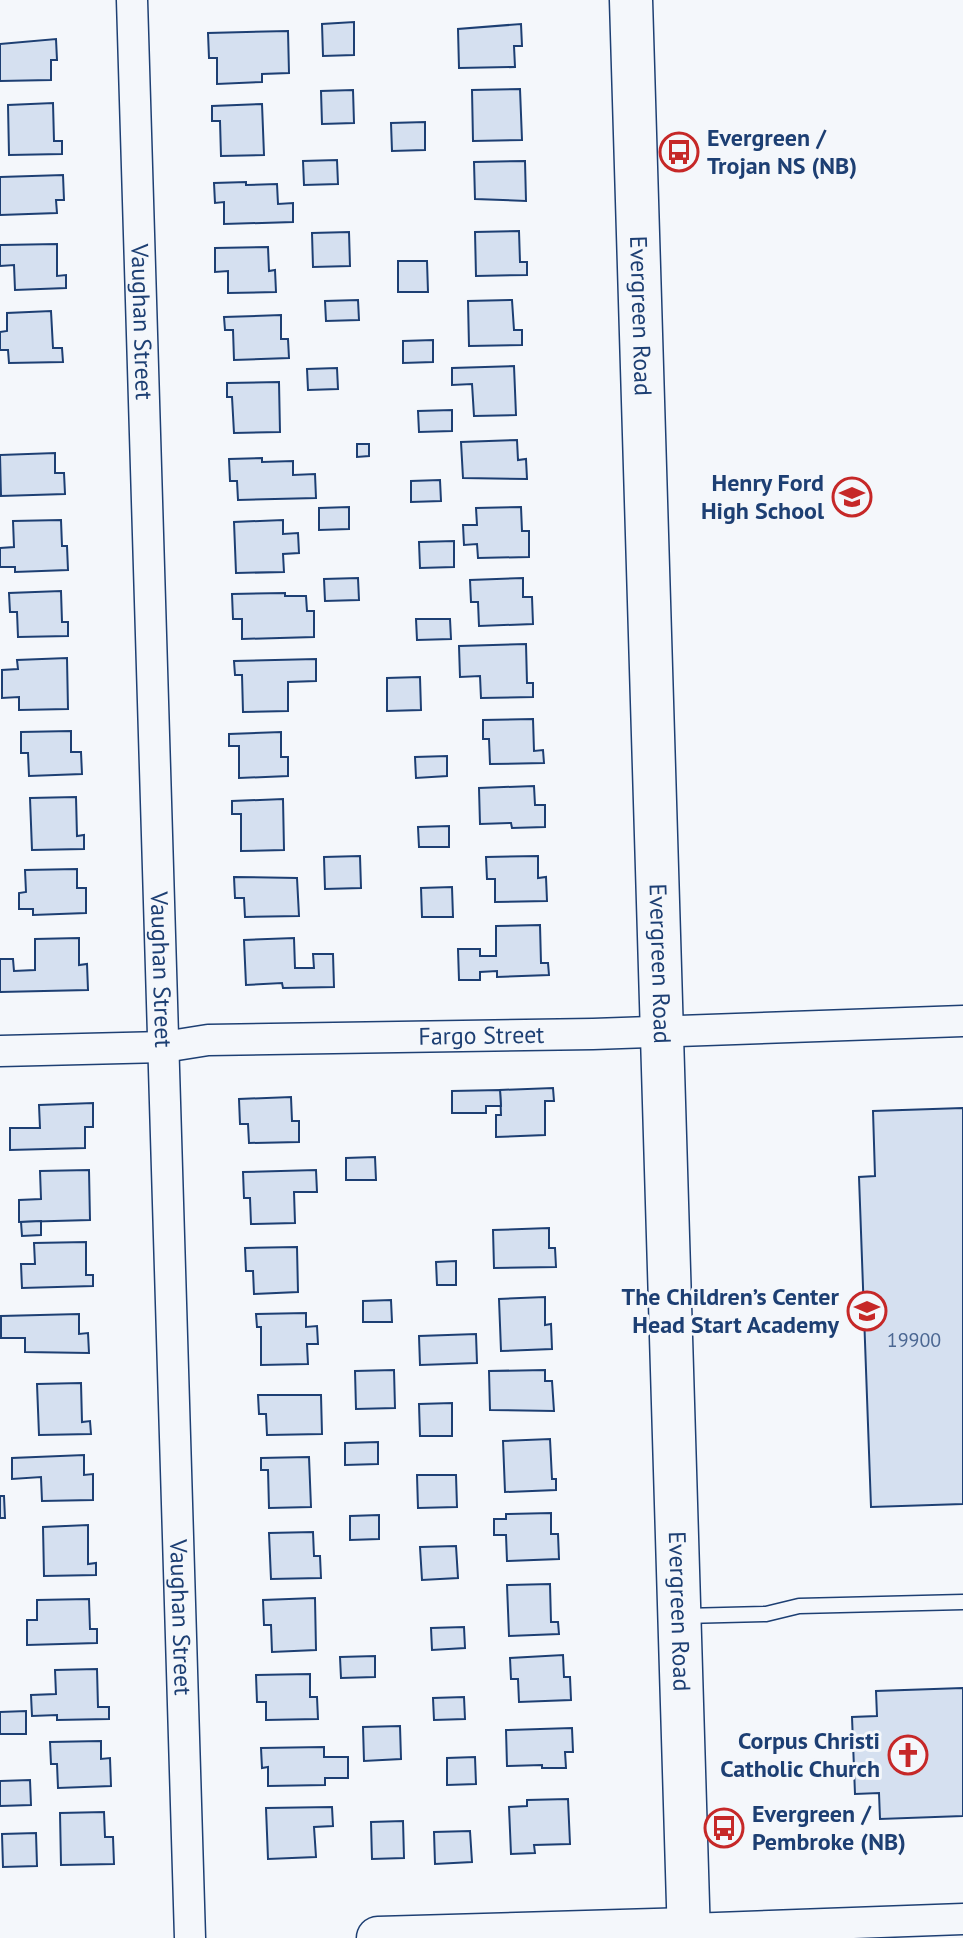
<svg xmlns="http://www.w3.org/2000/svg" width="963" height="1938" font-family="'PT Sans',sans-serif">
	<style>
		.building { fill: #d5e0f0; stroke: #1d3f73; stroke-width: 2 }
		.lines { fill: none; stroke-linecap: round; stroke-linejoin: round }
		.lane-casing { stroke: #1d3f73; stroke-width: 17 }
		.street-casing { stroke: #1d3f73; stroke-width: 33 }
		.secondary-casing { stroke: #1d3f73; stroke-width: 45 }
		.lane { stroke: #f4f7fb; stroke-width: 14 }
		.street { stroke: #f4f7fb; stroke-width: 30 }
		.secondary { stroke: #f4f7fb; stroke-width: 42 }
		.labels { text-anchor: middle; stroke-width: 6; stroke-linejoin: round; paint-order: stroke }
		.number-label { font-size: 20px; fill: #4b6792 }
		.poi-label { font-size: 24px; font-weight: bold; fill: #1d3f73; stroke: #f4f7fb; text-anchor: end }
		.street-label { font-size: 24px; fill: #1d3f73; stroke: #f4f7fb }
	</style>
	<rect width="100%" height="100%" fill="#f4f7fb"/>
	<g class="building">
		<path d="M 354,22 L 354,55 L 323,56 L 322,24 Z"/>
		<path d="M 521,24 L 522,46 L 514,46 L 515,67 L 459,68 L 458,29 Z"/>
		<path d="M 288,31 L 289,73 L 262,74 L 262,82 L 217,84 L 217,58 L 209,58 L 208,33 Z"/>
		<path d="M 56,39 L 57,60 L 51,60 L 51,80 L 0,81 L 0,44 Z"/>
		<path d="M 520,89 L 522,140 L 473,141 L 472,90 Z"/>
		<path d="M 353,90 L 354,123 L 322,124 L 321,91 Z"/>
		<path d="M 53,103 L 54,141 L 62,141 L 62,154 L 9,155 L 8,105 Z"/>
		<path d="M 262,104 L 264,155 L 221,156 L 220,121 L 212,121 L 212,106 Z"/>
		<path d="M 425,122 L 425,150 L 392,151 L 391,123 Z"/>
		<path d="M 337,160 L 338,184 L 304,185 L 303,161 Z"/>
		<path d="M 525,161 L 526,201 L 475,199 L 474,162 Z"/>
		<path d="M 63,175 L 64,200 L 56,200 L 57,213 L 0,215 L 0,177 Z"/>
		<path d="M 246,182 L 246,185 L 277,184 L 278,204 L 293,203 L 293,222 L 224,224 L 224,202 L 215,203 L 214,183 Z"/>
		<path d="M 519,231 L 520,262 L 527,262 L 527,275 L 476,276 L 475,232 Z"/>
		<path d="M 349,232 L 350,266 L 313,267 L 312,233 Z"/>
		<path d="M 57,244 L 57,276 L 66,275 L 66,288 L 15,290 L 14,265 L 0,266 L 0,245 Z"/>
		<path d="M 268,247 L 269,271 L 275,270 L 276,292 L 228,293 L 228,271 L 215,272 L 215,248 Z"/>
		<path d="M 398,261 L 427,261 L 428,292 L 398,292 Z"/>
		<path d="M 358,300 L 359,320 L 326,321 L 325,301 Z"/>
		<path d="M 512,300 L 514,330 L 522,330 L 522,345 L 469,346 L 468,301 Z"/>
		<path d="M 51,311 L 53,348 L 62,348 L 63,362 L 9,363 L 8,350 L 0,350 L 0,332 L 7,331 L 7,313 Z"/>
		<path d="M 281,315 L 281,339 L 288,339 L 289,358 L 234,360 L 233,330 L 225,330 L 224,317 Z"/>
		<path d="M 433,340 L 433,362 L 403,363 L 403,341 Z"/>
		<path d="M 514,366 L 516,415 L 474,416 L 472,384 L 452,385 L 452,368 Z"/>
		<path d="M 337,368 L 338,389 L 308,390 L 307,369 Z"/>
		<path d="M 279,382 L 280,432 L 234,433 L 232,397 L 227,397 L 227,383 Z"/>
		<path d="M 452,410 L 452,431 L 419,432 L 418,411 Z"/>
		<path d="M 517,440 L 518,460 L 526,459 L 527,479 L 463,478 L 461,442 Z"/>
		<path d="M 357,444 L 369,444 L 369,456 L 357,457 Z"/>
		<path d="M 55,453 L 55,473 L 64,473 L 65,494 L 1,496 L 0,455 Z"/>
		<path d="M 262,458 L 262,462 L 293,461 L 293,475 L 315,474 L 316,498 L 238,500 L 237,481 L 230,481 L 229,459 Z"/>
		<path d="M 440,480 L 441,501 L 411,502 L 411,481 Z"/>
		<path d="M 349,507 L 349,529 L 319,530 L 319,508 Z"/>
		<path d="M 521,507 L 522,531 L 529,531 L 529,557 L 478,558 L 477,544 L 464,545 L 463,525 L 477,525 L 476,508 Z"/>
		<path d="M 61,520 L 62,546 L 67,546 L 68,570 L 15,572 L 15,567 L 0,567 L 0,548 L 14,547 L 13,521 Z"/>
		<path d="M 283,520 L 283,534 L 298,533 L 299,553 L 283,554 L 284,572 L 236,573 L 234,522 Z"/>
		<path d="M 454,541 L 454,567 L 420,568 L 419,542 Z"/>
		<path d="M 358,578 L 359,600 L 325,601 L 324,579 Z"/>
		<path d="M 523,578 L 523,597 L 532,597 L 533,624 L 479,626 L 478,602 L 471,602 L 470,580 Z"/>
		<path d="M 61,591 L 62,622 L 68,622 L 68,636 L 18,637 L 17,612 L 10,612 L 9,593 Z"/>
		<path d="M 285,593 L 285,596 L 306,596 L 307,611 L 314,611 L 314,637 L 242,639 L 242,619 L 233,619 L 232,594 Z"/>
		<path d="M 416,619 L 450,619 L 451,639 L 417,640 Z"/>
		<path d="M 526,644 L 527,683 L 533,683 L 533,697 L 481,698 L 480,676 L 460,677 L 459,646 Z"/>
		<path d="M 67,658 L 68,709 L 19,710 L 19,697 L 2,698 L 2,670 L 18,669 L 17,660 Z"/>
		<path d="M 316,659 L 316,681 L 288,682 L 288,711 L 243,712 L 242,675 L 235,675 L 234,661 Z"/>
		<path d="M 420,677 L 421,710 L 387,711 L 387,678 Z"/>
		<path d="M 533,719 L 534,751 L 543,750 L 544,763 L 490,764 L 489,739 L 483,739 L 483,720 Z"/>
		<path d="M 71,731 L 71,752 L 81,752 L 82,774 L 29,776 L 28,753 L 21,753 L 21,732 Z"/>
		<path d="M 281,732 L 281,757 L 288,757 L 288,776 L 239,778 L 239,746 L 229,746 L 229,734 Z"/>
		<path d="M 447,756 L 447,776 L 416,778 L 415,757 Z"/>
		<path d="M 534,786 L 535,805 L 545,805 L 545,827 L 512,828 L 511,823 L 480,824 L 479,788 Z"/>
		<path d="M 76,797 L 77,836 L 84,835 L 84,849 L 32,850 L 30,798 Z"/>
		<path d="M 283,799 L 284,850 L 241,851 L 241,814 L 232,814 L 232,801 Z"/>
		<path d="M 449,826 L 449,847 L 419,847 L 418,827 Z"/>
		<path d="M 360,856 L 361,888 L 325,889 L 324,857 Z"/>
		<path d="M 538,856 L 538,878 L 546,877 L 547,901 L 495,902 L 495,879 L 487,879 L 486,857 Z"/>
		<path d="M 77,869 L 77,888 L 86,888 L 86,913 L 33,915 L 33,909 L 19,909 L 19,893 L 26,892 L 25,870 Z"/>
		<path d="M 234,877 L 297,878 L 299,916 L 245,917 L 244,898 L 235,898 Z"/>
		<path d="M 452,887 L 453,917 L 422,917 L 421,888 Z"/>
		<path d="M 540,925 L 541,963 L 548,963 L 549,975 L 497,977 L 497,971 L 480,972 L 480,980 L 459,980 L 458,949 L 480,949 L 480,956 L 496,956 L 496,926 Z"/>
		<path d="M 79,938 L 79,965 L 87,964 L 88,990 L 0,992 L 0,959 L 13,959 L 14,971 L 35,970 L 35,939 Z"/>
		<path d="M 294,938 L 295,968 L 314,968 L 313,954 L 333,954 L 334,987 L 283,988 L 282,983 L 246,985 L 244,940 Z"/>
		<path d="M 553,1088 L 554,1101 L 545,1101 L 545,1135 L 496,1137 L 496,1115 L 501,1115 L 500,1090 Z"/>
		<path d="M 500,1090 L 501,1106 L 486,1106 L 486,1113 L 452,1113 L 452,1091 Z"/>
		<path d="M 291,1097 L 292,1121 L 299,1121 L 299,1142 L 249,1143 L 248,1124 L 240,1124 L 239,1099 Z"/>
		<path d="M 93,1103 L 93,1127 L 85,1127 L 85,1148 L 10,1150 L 10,1128 L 40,1128 L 39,1105 Z"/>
		<path d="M 963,1108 L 963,1504 L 871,1507 L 859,1177 L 875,1176 L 873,1111 Z"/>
		<path d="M 375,1157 L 376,1180 L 346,1180 L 346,1158 Z"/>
		<path d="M 89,1170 L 90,1220 L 19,1222 L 19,1200 L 41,1199 L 40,1171 Z"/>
		<path d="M 316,1170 L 317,1192 L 294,1192 L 295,1223 L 251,1224 L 250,1198 L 244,1198 L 243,1172 Z"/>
		<path d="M 41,1221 L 41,1235 L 22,1236 L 21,1222 Z"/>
		<path d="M 549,1228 L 549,1248 L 555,1248 L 556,1267 L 494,1268 L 493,1230 Z"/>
		<path d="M 86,1242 L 86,1275 L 93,1275 L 93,1286 L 22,1288 L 21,1264 L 35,1264 L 34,1243 Z"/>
		<path d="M 297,1247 L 298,1292 L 254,1294 L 253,1271 L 246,1271 L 245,1248 Z"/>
		<path d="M 456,1261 L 456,1285 L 437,1285 L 436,1262 Z"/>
		<path d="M 545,1297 L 545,1325 L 551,1324 L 552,1349 L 501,1351 L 499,1299 Z"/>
		<path d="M 391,1300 L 392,1322 L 363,1322 L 363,1301 Z"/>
		<path d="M 306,1313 L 306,1327 L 317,1326 L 318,1344 L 307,1344 L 308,1364 L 261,1365 L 261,1327 L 257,1327 L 256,1314 Z"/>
		<path d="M 79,1314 L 79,1334 L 88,1333 L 89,1353 L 25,1352 L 25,1338 L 1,1338 L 1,1316 Z"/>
		<path d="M 476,1334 L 477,1363 L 420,1365 L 419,1336 Z"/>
		<path d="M 394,1370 L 395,1408 L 356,1409 L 355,1371 Z"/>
		<path d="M 545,1370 L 545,1381 L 552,1381 L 554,1411 L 490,1410 L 489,1371 Z"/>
		<path d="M 81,1383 L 82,1422 L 90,1421 L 91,1434 L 39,1435 L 37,1384 Z"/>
		<path d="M 258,1395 L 321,1395 L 322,1434 L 267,1435 L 266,1414 L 259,1414 Z"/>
		<path d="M 452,1403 L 452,1436 L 420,1436 L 419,1404 Z"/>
		<path d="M 550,1439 L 552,1479 L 556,1479 L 556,1490 L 505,1492 L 503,1441 Z"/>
		<path d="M 378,1442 L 378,1464 L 345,1465 L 345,1443 Z"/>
		<path d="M 84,1455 L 84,1475 L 93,1474 L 93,1500 L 42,1501 L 41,1477 L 12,1479 L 12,1458 Z"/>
		<path d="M 309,1457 L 311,1507 L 269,1508 L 268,1470 L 261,1470 L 261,1458 Z"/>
		<path d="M 417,1475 L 456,1475 L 457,1507 L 418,1508 Z"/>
		<path d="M 0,1496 L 4,1496 L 5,1518 L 0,1518 Z"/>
		<path d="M 551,1513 L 551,1534 L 558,1534 L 559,1559 L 507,1561 L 506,1535 L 494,1535 L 494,1519 L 506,1519 L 506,1514 Z"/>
		<path d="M 379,1515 L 379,1539 L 350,1540 L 350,1516 Z"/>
		<path d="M 88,1525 L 88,1564 L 96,1563 L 96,1575 L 44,1576 L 43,1527 Z"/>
		<path d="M 313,1532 L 314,1556 L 320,1556 L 321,1578 L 271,1579 L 269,1533 Z"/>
		<path d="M 456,1546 L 458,1578 L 422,1580 L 420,1547 Z"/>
		<path d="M 550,1584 L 551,1622 L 558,1622 L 559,1634 L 509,1636 L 507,1585 Z"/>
		<path d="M 315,1598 L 316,1650 L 272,1652 L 271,1625 L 264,1625 L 263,1600 Z"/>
		<path d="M 89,1599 L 90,1629 L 97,1629 L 97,1643 L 27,1645 L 27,1620 L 37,1620 L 37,1600 Z"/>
		<path d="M 464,1627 L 465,1648 L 432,1650 L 431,1628 Z"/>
		<path d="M 563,1655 L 564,1677 L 570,1677 L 571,1700 L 519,1702 L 518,1679 L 511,1679 L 510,1658 Z"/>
		<path d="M 375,1656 L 375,1677 L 341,1678 L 340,1657 Z"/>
		<path d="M 97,1669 L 98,1707 L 109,1707 L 109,1719 L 57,1720 L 57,1715 L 32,1716 L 31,1695 L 56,1694 L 55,1670 Z"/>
		<path d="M 310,1674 L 310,1697 L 317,1697 L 318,1719 L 266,1720 L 266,1702 L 257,1702 L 256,1675 Z"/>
		<path d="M 963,1688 L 963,1816 L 880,1819 L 879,1793 L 855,1794 L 852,1717 L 877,1716 L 876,1691 Z"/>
		<path d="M 464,1697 L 465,1719 L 434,1720 L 433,1698 Z"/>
		<path d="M 26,1711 L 26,1734 L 0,1734 L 0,1712 Z"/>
		<path d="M 400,1726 L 401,1759 L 364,1761 L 363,1727 Z"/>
		<path d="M 572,1728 L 573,1752 L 565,1752 L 566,1768 L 542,1768 L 542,1765 L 507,1766 L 506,1730 Z"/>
		<path d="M 101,1741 L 101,1759 L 110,1758 L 111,1786 L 58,1788 L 57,1764 L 51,1764 L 50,1742 Z"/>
		<path d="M 324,1747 L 324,1757 L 348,1757 L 348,1778 L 325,1778 L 325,1785 L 268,1786 L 268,1767 L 262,1768 L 261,1748 Z"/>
		<path d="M 475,1757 L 476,1784 L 447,1785 L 447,1758 Z"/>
		<path d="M 30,1780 L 31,1805 L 0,1806 L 0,1781 Z"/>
		<path d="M 568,1799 L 570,1844 L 534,1845 L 535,1853 L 511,1854 L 509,1807 L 527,1806 L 527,1800 Z"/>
		<path d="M 332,1807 L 333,1826 L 314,1827 L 316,1857 L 268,1859 L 266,1808 Z"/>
		<path d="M 104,1812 L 105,1837 L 113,1837 L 114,1864 L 61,1865 L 60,1813 Z"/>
		<path d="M 403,1821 L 404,1858 L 372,1859 L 371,1822 Z"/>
		<path d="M 470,1831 L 472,1862 L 435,1864 L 434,1832 Z"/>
		<path d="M 36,1833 L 37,1866 L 3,1867 L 2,1834 Z"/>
	</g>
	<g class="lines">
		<defs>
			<path id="lane" d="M 684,1616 L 766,1614 L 799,1606 L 963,1602"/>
			<g id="street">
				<path id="s1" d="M 132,0 L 190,1938"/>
				<path id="s2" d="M 0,1051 L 164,1047 L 208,1040 L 593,1034 L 963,1021"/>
				<path d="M 689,1929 L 963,1919"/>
			</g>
			<g id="secondary">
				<path id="s3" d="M 631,0 L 689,1938"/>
				<path d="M 378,1938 L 689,1929"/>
			</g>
		</defs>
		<use href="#lane" class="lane-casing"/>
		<use href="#street" class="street-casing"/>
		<use href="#secondary" class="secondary-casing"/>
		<use href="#lane" class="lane"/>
		<use href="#street" class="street"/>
		<use href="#secondary" class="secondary"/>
	</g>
	<defs>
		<symbol id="bus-ring" viewBox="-11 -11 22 22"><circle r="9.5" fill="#f4f7fb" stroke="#c62828" stroke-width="1.5"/><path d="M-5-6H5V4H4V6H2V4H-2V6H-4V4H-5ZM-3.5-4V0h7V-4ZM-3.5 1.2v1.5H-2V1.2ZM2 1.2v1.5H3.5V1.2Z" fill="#c62828"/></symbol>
		<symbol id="school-ring" viewBox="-11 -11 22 22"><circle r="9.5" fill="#f4f7fb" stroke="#c62828" stroke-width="1.5"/><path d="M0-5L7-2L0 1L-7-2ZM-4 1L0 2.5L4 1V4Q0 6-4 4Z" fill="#c62828"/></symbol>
		<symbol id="church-ring" viewBox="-11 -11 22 22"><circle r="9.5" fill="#f4f7fb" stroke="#c62828" stroke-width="1.5"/><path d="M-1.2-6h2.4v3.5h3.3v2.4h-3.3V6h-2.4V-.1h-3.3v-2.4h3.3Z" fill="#c62828"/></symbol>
	</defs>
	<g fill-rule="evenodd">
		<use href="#bus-ring" x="657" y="130" width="44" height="44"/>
		<use href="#school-ring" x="830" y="475" width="44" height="44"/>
		<use href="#school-ring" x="845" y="1289" width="44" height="44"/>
		<use href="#church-ring" x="886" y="1733" width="44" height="44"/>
		<use href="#bus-ring" x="702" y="1806" width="44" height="44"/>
	</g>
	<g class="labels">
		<g class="number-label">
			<text x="914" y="1347">19900</text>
		</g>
		<g class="poi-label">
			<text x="707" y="146" text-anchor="start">Evergreen /<tspan x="707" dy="28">Trojan NS (NB)</tspan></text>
			<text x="824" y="491">Henry Ford<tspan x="824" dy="28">High School</tspan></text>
			<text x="839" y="1305">The Children’s Center<tspan x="839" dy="28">Head Start Academy</tspan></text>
			<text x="880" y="1749">Corpus Christi<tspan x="880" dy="28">Catholic Church</tspan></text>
			<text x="752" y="1822" text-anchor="start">Evergreen /<tspan x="752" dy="28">Pembroke (NB)</tspan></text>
		</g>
		<g class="street-label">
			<text dy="8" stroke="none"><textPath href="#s3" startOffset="316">Evergreen Road</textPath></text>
			<text dy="8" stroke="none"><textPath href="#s1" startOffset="322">Vaughan Street</textPath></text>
			<text dy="8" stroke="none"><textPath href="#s3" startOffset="964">Evergreen Road</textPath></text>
			<text dy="8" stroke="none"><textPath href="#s1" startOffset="970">Vaughan Street</textPath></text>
			<text dy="8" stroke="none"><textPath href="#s2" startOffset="482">Fargo Street</textPath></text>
			<text dy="8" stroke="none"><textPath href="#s3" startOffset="1612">Evergreen Road</textPath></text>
			<text dy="8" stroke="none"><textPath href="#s1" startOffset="1618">Vaughan Street</textPath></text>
		</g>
	</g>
</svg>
